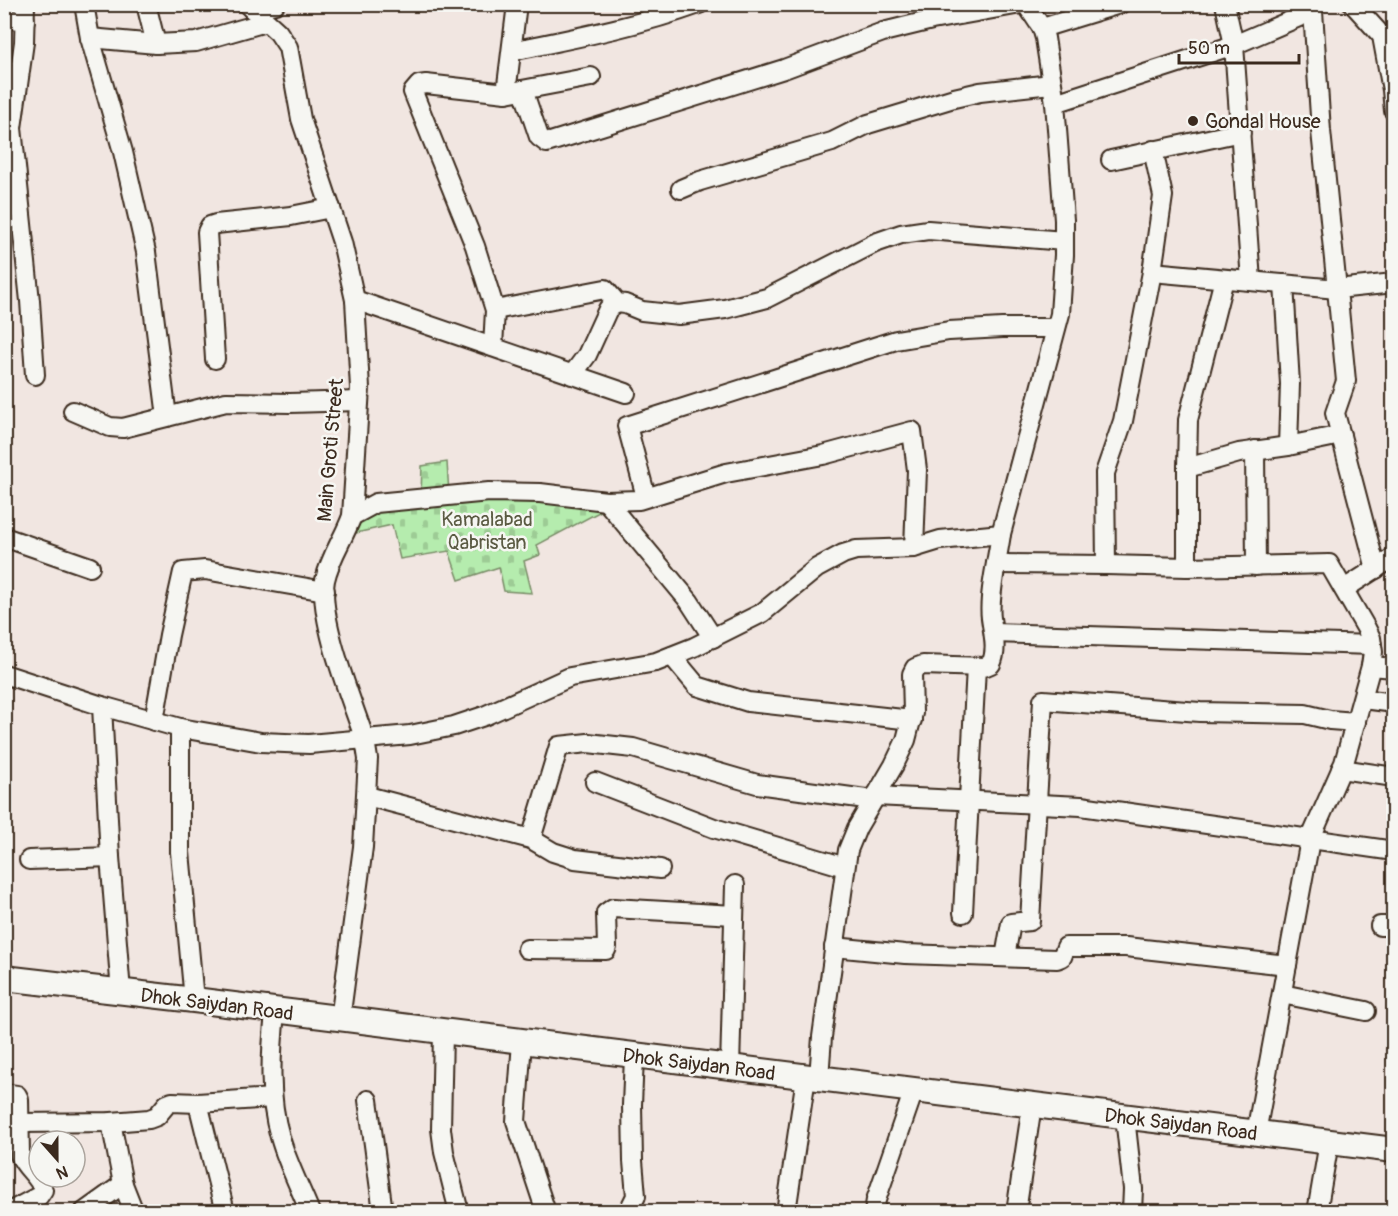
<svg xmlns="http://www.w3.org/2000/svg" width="1398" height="1216" font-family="Pangolin,sans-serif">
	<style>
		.cemetery { fill: url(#cemetery-stones); stroke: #788b66; stroke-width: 1.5 }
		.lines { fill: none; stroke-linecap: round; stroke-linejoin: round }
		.street-casing { stroke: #3b2a1e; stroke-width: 22 }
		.secondary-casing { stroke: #3b2a1e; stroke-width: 28 }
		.street { stroke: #f6f6f2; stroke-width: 18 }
		.secondary { stroke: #f6f6f2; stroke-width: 24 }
		.poi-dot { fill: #3b2a1e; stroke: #f6f6f2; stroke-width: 2 }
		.labels { text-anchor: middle; stroke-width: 5; stroke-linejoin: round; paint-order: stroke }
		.poi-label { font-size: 20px; fill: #3b2a1e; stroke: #f6f6f2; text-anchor: start }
		.street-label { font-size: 20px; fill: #3b2a1e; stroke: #f6f6f2 }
		.park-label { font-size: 20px; fill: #5a5a42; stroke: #f6f6f2 }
	</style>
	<defs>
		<pattern id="cemetery-stones" width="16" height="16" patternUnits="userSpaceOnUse" patternTransform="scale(1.5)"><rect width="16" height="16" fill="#b5ecae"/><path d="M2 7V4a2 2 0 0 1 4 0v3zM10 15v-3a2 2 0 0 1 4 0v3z" fill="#9dcb95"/></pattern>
	</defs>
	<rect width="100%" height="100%" fill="#f1e6e1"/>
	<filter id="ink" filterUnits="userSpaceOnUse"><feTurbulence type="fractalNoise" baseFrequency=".0167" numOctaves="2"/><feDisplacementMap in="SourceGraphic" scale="12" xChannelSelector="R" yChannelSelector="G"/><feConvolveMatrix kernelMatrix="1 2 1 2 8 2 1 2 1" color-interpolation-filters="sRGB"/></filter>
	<g filter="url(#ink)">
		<path class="cemetery" d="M 447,462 L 449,494 L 594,502 L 601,511 L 537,545 L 540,555 L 524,561 L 532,593 L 504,591 L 499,567 L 459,580 L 449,551 L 400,559 L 392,525 L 356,533 L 359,512 L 421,496 L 422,466 Z"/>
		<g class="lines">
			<defs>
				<g id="street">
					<path d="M 25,4 L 24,42 L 12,128 L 30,301 L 35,375"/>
					<path d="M 84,4 L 90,38 L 123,152 L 146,252 L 167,417"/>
					<path d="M 146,4 L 156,44"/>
					<path d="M 247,4 L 278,32 L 288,47 L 301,119 L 342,242 L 355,300 L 360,388 L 352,516 C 344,538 330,557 325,580 C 318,619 352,701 365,740 L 368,759 L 363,847 L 340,1020"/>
					<path d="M 1225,4 L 1234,45 L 1251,281"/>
					<path d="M 1353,4 L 1382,36 L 1392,90 L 1394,111"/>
					<path d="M 252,9 L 275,4"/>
					<path d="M 4,19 L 25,20"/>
					<path d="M 1042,28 L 1120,4"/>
					<path d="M 90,38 L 156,44 L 196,42 L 266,22"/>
					<path d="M 512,51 C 575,38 638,26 699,4"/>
					<path d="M 523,90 L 539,137 L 547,143 L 784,69 L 883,32 L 932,20 L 1021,4"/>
					<path d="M 506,93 L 517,4"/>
					<path d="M 1111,160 L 1241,132"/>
					<path d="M 681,189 L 700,181 L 832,142 L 868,124 L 954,98 L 980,92 L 1051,84"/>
					<path d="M 1152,272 L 1163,196 L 1153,150"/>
					<path d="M 1284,284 L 1290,384 L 1288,446 L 1341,435"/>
					<path d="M 355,300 L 626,393"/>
					<path d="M 495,310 L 605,289 L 617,303 L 625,304 L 642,311 L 679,315 L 725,309 L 767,298 L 875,243 L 901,234 L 928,230 L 1064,241"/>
					<path d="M 493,347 L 495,310 L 475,246 L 413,92 L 419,85 L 426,84 L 506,93 L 591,77"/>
					<path d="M 215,359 L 207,232 L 210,226 L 216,224 L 291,216 L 331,208"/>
					<path d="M 572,375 L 587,355 L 608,309 L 617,303"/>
					<path d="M 73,411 L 110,427 L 123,428 L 226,402 L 290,403 L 359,401"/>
					<path d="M 1255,450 L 1256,566"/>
					<path d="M 1187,468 L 1188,420 L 1224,279"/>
					<path d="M 646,497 L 627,426 L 896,340 L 949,331 L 1002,328 L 1055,328"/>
					<path d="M 606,501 L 689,601 L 713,638"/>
					<path d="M 352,516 L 376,503 L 489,492 L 540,493 L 606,501 L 639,500 L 726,473 L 823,455 L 912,431 L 917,470 L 914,548"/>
					<path d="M 4,537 L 90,567"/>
					<path d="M 996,564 L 1106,565 L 1105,473 L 1123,421 L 1152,272 L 1337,289 L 1321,131 L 1313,11 L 1234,45 L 1055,103"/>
					<path d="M 1106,565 L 1187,567 L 1187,468 L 1239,453 L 1288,446"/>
					<path d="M 1187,567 L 1329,564 L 1366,628 L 1371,638 L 1373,652 L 1371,666 L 1344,763 L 1310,840 L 1256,1133"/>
					<path d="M 1376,569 L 1335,413 L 1346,381 L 1337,289 L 1394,283"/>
					<path d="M 1344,589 L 1394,557"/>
					<path d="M 994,633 L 1372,645"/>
					<path d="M 672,656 L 697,686 L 748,702 L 912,720"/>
					<path d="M 1371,666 L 1394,668"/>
					<path d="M 4,674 L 102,706 L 180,728 L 233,737 L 261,742 L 309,744 L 410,735 L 454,726 L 484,716 L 570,677 L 656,662 L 694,647 L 762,613 L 817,568 L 843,554 L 856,550 L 914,548 L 940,540 L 1001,534"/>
					<path d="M 1363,699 L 1394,703"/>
					<path d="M 102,706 L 110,857 L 121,992"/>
					<path d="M 154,721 L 169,635 L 183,572 L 205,570 L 325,591"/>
					<path d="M 180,728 L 180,852 L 194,1000"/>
					<path d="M 1341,769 L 1394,777"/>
					<path d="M 595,782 L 714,828 L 845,867"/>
					<path d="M 367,796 L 531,839 L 553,852 L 575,859 L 660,869"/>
					<path d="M 875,796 L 1081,806 L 1394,851"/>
					<path d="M 531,839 L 559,746 L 588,743 L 633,748 L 757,784 L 873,800"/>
					<path d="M 29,860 L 110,857"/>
					<path d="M 963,913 L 976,667"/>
					<path d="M 1380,926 L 1394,926"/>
					<path d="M 834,947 L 905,954 L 1057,959 L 1062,957 L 1066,947 L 1126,947 L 1287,965"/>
					<path d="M 527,949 L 606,950 L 607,947 L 606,913 L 613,908 L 734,915"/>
					<path d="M 1005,957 L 1011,923 L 1030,921 L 1043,700 L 1200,712 L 1305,714 L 1330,720 L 1356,722"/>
					<path d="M 1282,994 L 1366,1011"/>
					<path d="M 275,1012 C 271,1053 268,1097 280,1137 C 287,1163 300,1187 310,1212"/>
					<path d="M 443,1032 L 441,1129 L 444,1152 L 459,1212"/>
					<path d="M 522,1042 L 516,1121 L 546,1212"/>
					<path d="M 730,1068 L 735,885"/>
					<path d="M 819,1078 L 822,1037 L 848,850 L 857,828 L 894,765 L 906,740 L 913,713 L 912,674 L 915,668 L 923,665 L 984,667 L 991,664 C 998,650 993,633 991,618 C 988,597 998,556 1001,534 L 1060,314 L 1064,255 L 1064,220 L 1055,103 L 1045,38 L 1042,28 L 1026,4"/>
					<path d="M 4,1093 L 17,1095 L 19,1099 L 20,1155 C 25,1169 40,1176 43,1190 L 39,1196 L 9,1212"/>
					<path d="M 368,1100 L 383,1212"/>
					<path d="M 198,1103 L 225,1212"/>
					<path d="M 1125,1117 L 1133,1189 L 1132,1212"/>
					<path d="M 111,1122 L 123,1184 L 134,1212"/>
					<path d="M 20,1123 L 111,1122 L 149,1119 L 157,1116 L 167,1104 L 172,1102 L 198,1103 L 272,1098"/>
					<path d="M 84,1212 L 123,1184"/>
					<path d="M 628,1212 L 636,1196 L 633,1161 L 632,1105 L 634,1056"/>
					<path d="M 786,1212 L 806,1077"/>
					<path d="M 874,1212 L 876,1200 L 914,1090"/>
					<path d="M 1016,1212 L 1032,1105"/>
					<path d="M 1317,1212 L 1329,1142"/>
				</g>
				<path id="secondary" d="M 4,978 L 194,1000 L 1394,1150"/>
			</defs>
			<use href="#street" class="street-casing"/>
			<use href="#secondary" class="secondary-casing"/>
			<use href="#street" class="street"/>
			<use href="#secondary" class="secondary"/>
		</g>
	</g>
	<circle class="poi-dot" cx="1193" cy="121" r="6"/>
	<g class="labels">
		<g class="poi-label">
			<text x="1205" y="128">Gondal House</text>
		</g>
		<g class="street-label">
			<text transform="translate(330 450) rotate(-85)" y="7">Main Groti Street</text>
			<text transform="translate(217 1004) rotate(7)" y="7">Dhok Saiydan Road</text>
			<text transform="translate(699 1064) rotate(7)" y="7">Dhok Saiydan Road</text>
			<text transform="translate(1181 1124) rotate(7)" y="7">Dhok Saiydan Road</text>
		</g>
		<g class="park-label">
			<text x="487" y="526">Kamalabad<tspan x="487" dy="23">Qabristan</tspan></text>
		</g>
	</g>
	<rect width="1398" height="1216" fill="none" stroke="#f6f6f2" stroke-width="24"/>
	<rect x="12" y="12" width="1374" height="1192" fill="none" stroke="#3b2a1e" stroke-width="2" filter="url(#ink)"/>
	<g transform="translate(57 1159) rotate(159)"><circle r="28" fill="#f6f6f2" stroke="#aba49d" stroke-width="1.5"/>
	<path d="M0-4.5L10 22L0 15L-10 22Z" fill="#3b2a1e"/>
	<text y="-9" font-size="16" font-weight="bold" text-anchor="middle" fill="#3b2a1e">N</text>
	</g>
	<path d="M1179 54v9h120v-9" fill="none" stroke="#3b2a1e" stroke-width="3"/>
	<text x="1188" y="54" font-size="18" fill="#3b2a1e" stroke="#f6f6f2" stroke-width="4.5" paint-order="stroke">50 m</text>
</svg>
